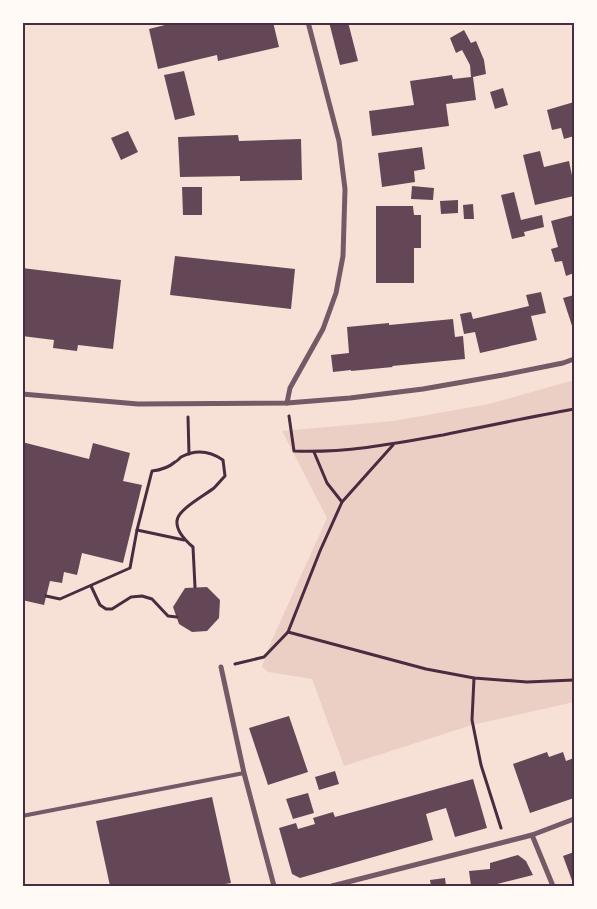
<svg xmlns="http://www.w3.org/2000/svg" width="597" height="909" font-family="'PT Serif',serif">
	<style>
		.green { fill: #ebcfc5 }
		.building { fill: #644757 }
		.lines { fill: none; stroke-linecap: round; stroke-linejoin: round }
		.path { stroke: #4a2c40; stroke-width: 3 }
		.service { stroke: #755966; stroke-width: 4 }
		.minor { stroke: #755966; stroke-width: 5 }
		.neatline { fill: none; stroke: #4a2c40; stroke-width: 2 }
	</style>
	<rect width="100%" height="100%" fill="#f7e1d7"/>
	<path class="green" d="M 574,380 L 574,702 L 472,725 L 344,766 L 312,679 L 268,672 L 262,667 L 271,642 L 327,518 L 282,431 L 393,421 L 489,404 Z"/>
	<g class="building">
		<path d="M 177,22 L 273,22 L 279,47 L 218,61 L 217,55 L 158,69 L 149,29 Z"/>
		<path d="M 329,22 L 348,22 L 358,61 L 340,65 Z"/>
		<path d="M 464,30 L 471,43 L 476,41 L 484,60 L 486,74 L 473,77 L 476,100 L 446,104 L 449,126 L 372,136 L 369,111 L 414,105 L 410,81 L 452,75 L 453,79 L 471,77 L 470,65 L 462,50 L 456,53 L 450,38 Z"/>
		<path d="M 184,71 L 195,115 L 175,120 L 164,75 Z"/>
		<path d="M 503,88 L 508,105 L 495,109 L 490,92 Z"/>
		<path d="M 574,102 L 574,136 L 564,139 L 561,128 L 552,130 L 547,110 Z"/>
		<path d="M 128,131 L 138,152 L 121,160 L 111,138 Z"/>
		<path d="M 238,135 L 239,141 L 301,139 L 302,180 L 240,181 L 240,176 L 180,177 L 178,137 Z"/>
		<path d="M 422,147 L 425,169 L 414,171 L 415,182 L 382,187 L 378,153 Z"/>
		<path d="M 540,151 L 544,167 L 569,161 L 574,185 L 574,196 L 535,205 L 523,155 Z"/>
		<path d="M 412,186 L 434,188 L 433,200 L 411,199 Z"/>
		<path d="M 182,187 L 202,187 L 202,215 L 183,215 Z"/>
		<path d="M 514,192 L 521,220 L 542,215 L 544,227 L 524,232 L 525,236 L 512,239 L 501,195 Z"/>
		<path d="M 458,200 L 458,213 L 441,214 L 440,201 Z"/>
		<path d="M 473,204 L 474,219 L 464,219 L 463,205 Z"/>
		<path d="M 376,206 L 413,206 L 414,215 L 421,215 L 421,248 L 414,248 L 414,283 L 376,283 Z"/>
		<path d="M 574,215 L 574,273 L 566,276 L 562,261 L 555,262 L 551,249 L 558,247 L 551,221 Z"/>
		<path d="M 175,256 L 295,269 L 291,309 L 170,295 Z"/>
		<path d="M 22,268 L 121,280 L 113,349 L 78,345 L 77,351 L 53,348 L 54,340 L 22,336 Z"/>
		<path d="M 541,292 L 546,313 L 531,316 L 537,340 L 480,353 L 475,332 L 464,334 L 460,314 L 471,312 L 473,319 L 529,306 L 526,295 Z"/>
		<path d="M 574,295 L 574,332 L 563,298 Z"/>
		<path d="M 453,319 L 455,337 L 463,336 L 465,359 L 392,366 L 393,367 L 351,371 L 351,370 L 333,372 L 331,355 L 349,353 L 347,327 L 389,323 L 389,325 Z"/>
		<path d="M 22,442 L 89,459 L 93,443 L 130,453 L 123,481 L 142,485 L 123,563 L 82,553 L 77,575 L 64,572 L 62,583 L 50,581 L 44,605 L 22,600 Z"/>
		<path d="M 207,587 L 220,600 L 219,618 L 207,631 L 192,632 L 179,624 L 173,607 L 185,588 Z"/>
		<path d="M 289,716 L 308,772 L 268,785 L 249,728 Z"/>
		<path d="M 547,752 L 549,757 L 563,752 L 566,761 L 574,758 L 574,798 L 530,813 L 513,764 Z"/>
		<path d="M 335,771 L 339,784 L 319,790 L 315,777 Z"/>
		<path d="M 473,779 L 487,828 L 455,837 L 446,808 L 426,814 L 433,840 L 300,878 L 292,874 L 279,828 L 296,823 L 298,829 L 315,824 L 313,818 L 333,812 L 335,817 Z"/>
		<path d="M 308,793 L 314,813 L 293,819 L 286,799 Z"/>
		<path d="M 212,797 L 231,883 L 213,886 L 110,886 L 96,821 Z"/>
		<path d="M 574,852 L 574,886 L 563,856 Z"/>
		<path d="M 518,855 L 526,861 L 533,875 L 493,885 L 493,886 L 471,886 L 469,871 L 490,869 L 490,863 Z"/>
		<path d="M 445,878 L 446,886 L 431,886 L 430,880 Z"/>
	</g>
	<g class="lines">
		<g class="path">
			<path d="M 289,416 L 294,451 C 345,453 393,444 443,435 C 487,426 530,417 574,409"/>
			<path d="M 188,417 L 189,454"/>
			<path d="M 314,452 L 327,483 L 342,502"/>
			<path d="M 137,530 L 184,540"/>
			<path d="M 91,586 L 100,605 L 106,609 L 112,609 L 131,597 L 142,596 L 152,599 L 168,616 L 177,617"/>
			<path d="M 46,596 L 60,599 L 130,568 L 137,530 L 152,471 C 161,470 168,468 175,462 C 176,462 180,458 181,457 C 196,449 210,451 223,460 L 225,476 C 221,480 218,484 214,488 C 205,495 177,510 177,521 C 176,531 186,541 193,547 L 195,587"/>
			<path d="M 288,632 L 320,551 L 342,502 L 393,445"/>
			<path d="M 235,664 L 264,657 L 288,632 L 426,669 L 474,678 L 527,682 L 574,680"/>
			<path d="M 474,678 L 472,720 L 481,765 L 501,828"/>
		</g>
		<path class="service" d="M 22,816 L 244,773"/>
		<g class="minor">
			<path d="M 22,394 L 138,404 L 287,403 L 350,398 L 423,389 L 503,375 L 563,363 L 574,359"/>
			<path d="M 287,403 L 290,388 L 323,329 L 336,293 L 343,256 L 345,189 L 339,141 L 308,22"/>
			<path d="M 221,667 L 244,773 L 274,886"/>
			<path d="M 532,835 L 553,886"/>
			<path d="M 332,886 L 532,835 L 574,819"/>
		</g>
	</g>
	<rect width="597" height="909" fill="none" stroke="#fffaf5" stroke-width="48"/>
	<rect x="24" y="24" width="549" height="861" class="neatline"/>
</svg>
